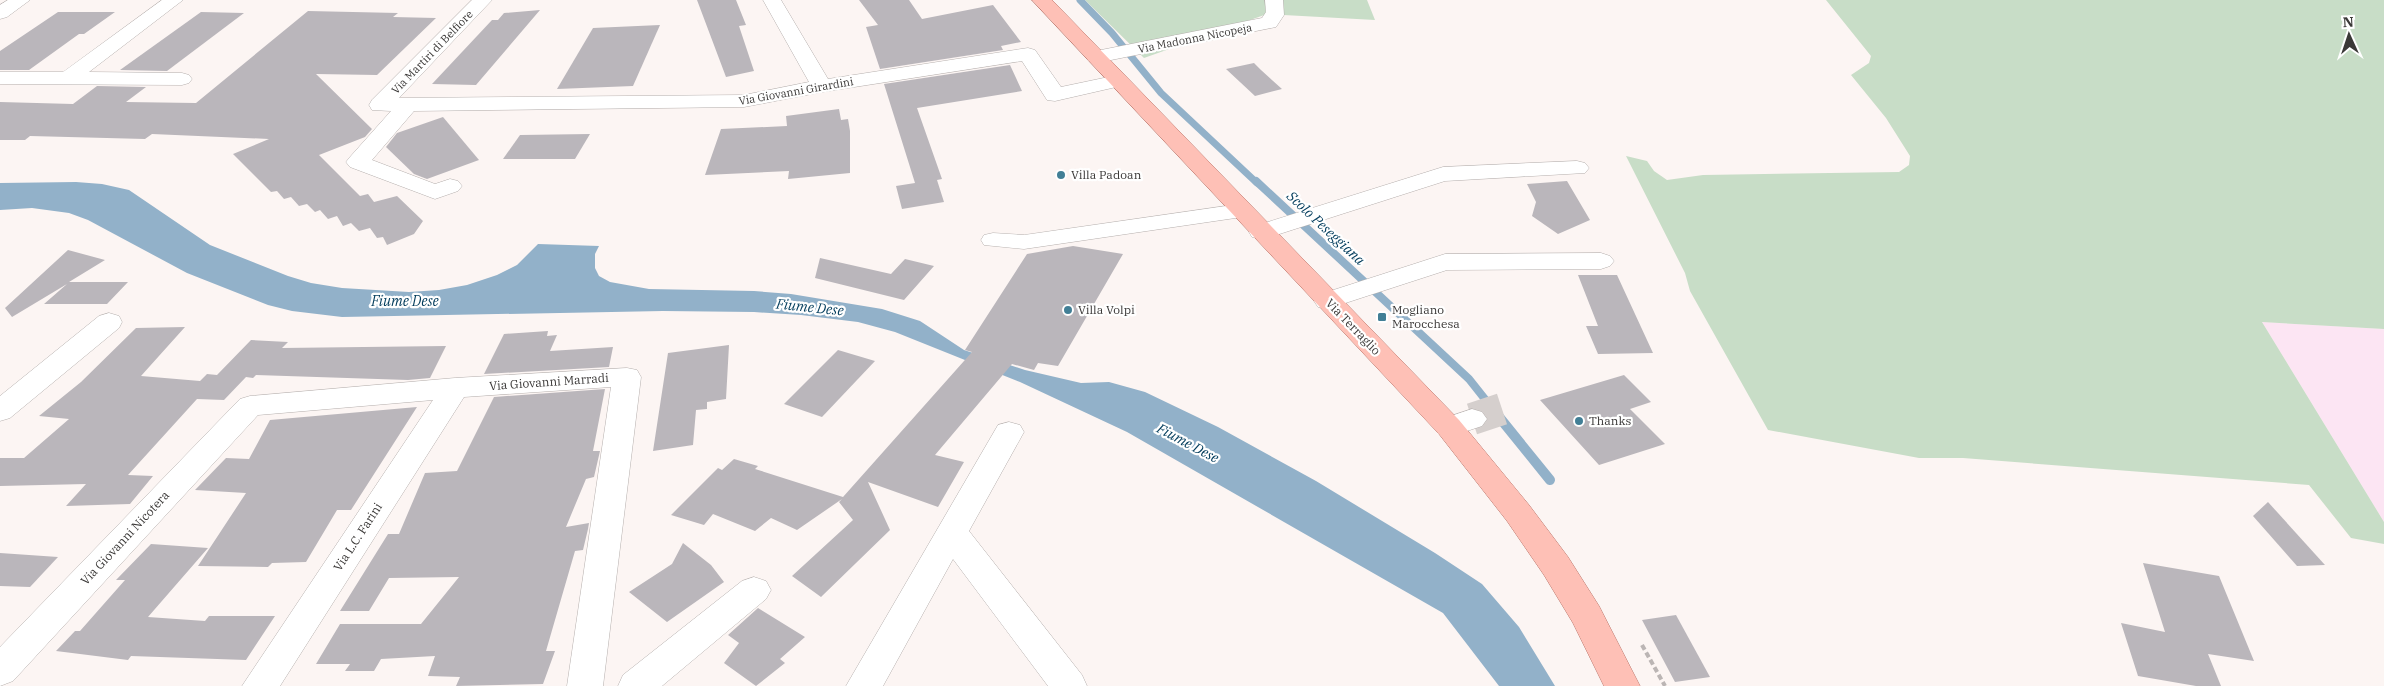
<svg xmlns="http://www.w3.org/2000/svg" width="2384" height="686" font-family="'IBM Plex Serif',serif">
	<style>
		.industrial { fill: #fce5f3 }
		.green { fill: #c8ddc7 }
		.water { fill: #92b1c9 }
		.lines { fill: none; stroke-linecap: round; stroke-linejoin: round }
		.stream-far2 { stroke: #92b1c9; stroke-width: 7 }
		.stream-far1 { stroke: #92b1c9; stroke-width: 8 }
		.stream { stroke: #92b1c9; stroke-width: 10 }
		.building { fill: #bab6bb }
		.minor-tunnel { stroke: #d5cfcd; stroke-width: 32; stroke-dasharray: 32 16; stroke-linecap: butt }
		.minor-casing { stroke: #b5afad; stroke-width: 1 }
		.major-casing { stroke: #b9756a; stroke-width: 1 }
		.path { stroke: #bbb5b4; stroke-width: 4; stroke-dasharray: 5.5 3; stroke-linecap: butt }
		.minor { fill: #fff; fill-rule: evenodd }
		.major { fill: #fec0b6; fill-rule: evenodd }
		.poi-dot { fill: #427f96; stroke: #fff; stroke-width: 2 }
		.labels { text-anchor: middle; stroke-width: 4.5; stroke-linejoin: round; paint-order: stroke }
		.far-street-label { font-size: 11px; fill: #3a3837; stroke: #fff }
		.poi-label { font-size: 12px; fill: #3a3837; stroke: #fff; text-anchor: start }
		.street-label { font-size: 12px; fill: #3a3837; stroke: #fff }
		.water-label { font-size: 14px; font-style: italic; fill: #013b5b; stroke: #fff }
	</style>
	<rect width="100%" height="100%" fill="#fcf5f3"/>
	<path class="industrial" d="M 2262,322 L 2384,329 L 2384,522 Z"/>
	<g class="green">
		<path d="M 1085,0 L 1367,0 L 1375,20 L 1267,14 L 1144,58 Z"/>
		<path d="M 1826,0 L 2384,0 L 2384,329 L 2262,322 L 2384,522 L 2384,544 L 2351,538 L 2309,485 L 1963,458 L 1919,458 L 1768,430 L 1690,291 L 1685,273 L 1626,156 L 1647,161 L 1654,171 L 1667,180 L 1703,175 L 1899,172 L 1909,165 L 1910,156 L 1886,118 L 1851,75 L 1869,63 L 1871,56 Z"/>
	</g>
	<path class="water" d="M 76,182 L 102,184 L 129,190 L 210,245 L 288,276 L 311,283 L 342,288 L 409,292 L 439,290 L 467,285 L 497,275 L 517,265 L 538,244 L 599,246 L 595,254 L 595,268 L 599,276 L 610,282 L 649,289 L 754,291 L 791,294 L 882,309 L 920,321 L 964,350 L 1025,370 L 1081,383 L 1109,382 L 1145,392 L 1218,427 L 1316,481 L 1435,553 L 1482,584 L 1519,627 L 1555,686 L 1499,686 L 1443,613 L 1127,432 L 1020,382 L 895,332 L 858,322 L 801,315 L 754,312 L 663,311 L 342,317 L 292,311 L 268,305 L 187,273 L 88,220 L 69,213 L 32,208 L 0,210 L 0,183 Z"/>
	<g class="lines">
		<path class="stream-far2" d="M 1080,0 L 1112,33 L 1161,93 L 1257,183"/>
		<path class="stream-far1" d="M 1256,181 L 1469,379 L 1492,408"/>
		<path class="stream" d="M 1491,407 L 1550,480"/>
	</g>
	<g class="building">
		<path d="M 697,0 L 736,0 L 746,25 L 739,26 L 754,71 L 726,77 Z"/>
		<path d="M 859,0 L 909,0 L 922,19 L 993,5 L 1021,42 L 1001,46 L 1003,50 L 880,69 L 866,27 L 878,25 Z"/>
		<path d="M 540,10 L 476,85 L 432,84 L 492,20 L 498,20 L 504,13 Z"/>
		<path d="M 308,11 L 398,13 L 393,17 L 436,18 L 377,75 L 316,74 L 372,129 L 365,137 L 319,155 L 360,196 L 368,194 L 374,202 L 397,196 L 423,221 L 414,234 L 387,245 L 383,237 L 377,238 L 370,228 L 359,231 L 351,223 L 343,226 L 337,216 L 328,219 L 320,210 L 315,212 L 307,204 L 299,206 L 291,197 L 284,199 L 277,191 L 271,192 L 233,154 L 269,139 L 152,134 L 145,139 L 30,136 L 25,140 L 0,140 L 0,102 L 73,104 L 97,86 L 146,87 L 126,102 L 196,103 Z"/>
		<path d="M 58,12 L 115,12 L 84,34 L 79,34 L 29,70 L 0,70 L 0,51 Z"/>
		<path d="M 201,12 L 244,13 L 167,71 L 120,70 Z"/>
		<path d="M 660,25 L 633,86 L 557,89 L 593,28 Z"/>
		<path d="M 1254,63 L 1261,70 L 1282,89 L 1255,96 L 1226,69 Z"/>
		<path d="M 1010,65 L 1022,91 L 917,108 L 942,179 L 937,180 L 944,202 L 902,209 L 896,186 L 915,183 L 884,84 Z"/>
		<path d="M 839,109 L 841,120 L 848,119 L 850,131 L 850,173 L 788,179 L 789,171 L 705,175 L 721,129 L 787,126 L 786,116 Z"/>
		<path d="M 443,117 L 479,160 L 427,179 L 414,174 L 386,147 L 397,133 Z"/>
		<path d="M 590,134 L 575,159 L 503,159 L 520,135 Z"/>
		<path d="M 1567,181 L 1590,220 L 1558,234 L 1532,216 L 1536,202 L 1527,184 Z"/>
		<path d="M 1073,246 L 1123,254 L 1058,366 L 1038,363 L 1034,370 L 1012,364 L 935,455 L 964,462 L 938,507 L 868,482 L 890,530 L 821,597 L 792,576 L 853,520 L 839,502 L 842,499 L 797,530 L 771,518 L 755,531 L 713,514 L 704,525 L 671,515 L 718,468 L 722,470 L 734,459 L 758,466 L 755,469 L 843,497 L 972,352 L 965,350 L 1027,254 Z"/>
		<path d="M 68,250 L 105,260 L 69,282 L 128,282 L 107,304 L 44,304 L 67,284 L 12,317 L 5,308 Z"/>
		<path d="M 820,258 L 891,274 L 905,259 L 934,266 L 904,300 L 815,278 Z"/>
		<path d="M 1578,275 L 1617,275 L 1653,353 L 1598,354 L 1586,326 L 1598,326 Z"/>
		<path d="M 185,327 L 141,376 L 200,381 L 207,374 L 217,375 L 251,340 L 288,342 L 282,348 L 446,346 L 430,378 L 408,380 L 256,375 L 253,378 L 246,377 L 224,400 L 197,399 L 128,475 L 153,476 L 130,504 L 66,506 L 86,484 L 0,486 L 0,458 L 24,458 L 69,419 L 39,416 L 81,382 L 136,328 Z"/>
		<path d="M 548,331 L 547,336 L 557,335 L 550,351 L 613,347 L 609,367 L 484,374 L 504,334 Z"/>
		<path d="M 729,345 L 726,399 L 707,402 L 707,409 L 696,410 L 693,445 L 653,451 L 668,353 Z"/>
		<path d="M 838,350 L 875,361 L 822,417 L 784,404 Z"/>
		<path d="M 1624,375 L 1651,402 L 1630,409 L 1665,444 L 1599,465 L 1540,400 Z"/>
		<path d="M 605,389 L 593,451 L 600,451 L 594,477 L 586,479 L 566,527 L 589,523 L 588,529 L 583,550 L 575,551 L 546,651 L 555,651 L 543,684 L 456,686 L 460,677 L 428,676 L 435,656 L 381,659 L 374,671 L 345,671 L 350,664 L 316,664 L 340,624 L 421,624 L 459,577 L 389,578 L 369,611 L 340,611 L 388,534 L 399,534 L 425,473 L 457,471 L 494,397 Z"/>
		<path d="M 417,407 L 351,510 L 337,510 L 306,562 L 272,563 L 268,567 L 198,566 L 246,493 L 195,490 L 226,458 L 249,459 L 270,420 Z"/>
		<path d="M 2268,502 L 2325,565 L 2297,566 L 2253,516 Z"/>
		<path d="M 683,543 L 711,565 L 724,582 L 667,622 L 629,592 L 672,564 Z"/>
		<path d="M 151,544 L 208,548 L 148,617 L 205,621 L 209,616 L 275,616 L 246,660 L 131,656 L 128,660 L 56,651 L 75,631 L 80,631 L 125,580 L 116,580 Z"/>
		<path d="M 0,553 L 58,557 L 30,587 L 0,586 Z"/>
		<path d="M 2143,563 L 2219,576 L 2254,661 L 2208,654 L 2221,686 L 2196,686 L 2138,676 L 2121,623 L 2165,632 Z"/>
		<path d="M 758,608 L 805,637 L 780,659 L 785,663 L 756,686 L 724,663 L 739,643 L 728,635 Z"/>
		<path d="M 1676,615 L 1710,677 L 1675,682 L 1642,620 Z"/>
	</g>
	<g class="lines">
		<path class="minor-tunnel" d="M 1472,419 L 1502,409"/>
		<defs>
			<g id="minor">
				<path d="M 8,0 L 30,0 L 7,17 L 0,19 L 0,5 Z"/>
				<path d="M 162,0 L 183,0 L 89,72 L 182,73 L 189,75 L 192,79 L 189,83 L 182,85 L 0,84 L 0,72 L 63,72 Z"/>
				<path d="M 472,0 L 492,0 L 399,98 L 744,95 L 809,82 L 763,0 L 781,0 L 828,79 L 1028,48 L 1035,50 L 1061,87 L 1118,75 L 1125,77 L 1128,81 L 1125,85 L 1055,101 L 1047,100 L 1022,61 L 822,92 L 744,107 L 414,111 L 372,160 L 435,184 L 450,179 L 458,181 L 462,186 L 458,191 L 435,199 L 350,167 L 346,162 L 350,157 L 391,111 L 372,110 L 369,105 L 372,100 Z"/>
				<path d="M 1265,0 L 1283,0 L 1284,15 L 1276,27 L 1096,63 L 1089,61 L 1086,57 L 1089,53 L 1096,51 L 1262,18 L 1266,12 Z"/>
				<path d="M 1577,161 L 1585,163 L 1589,168 L 1585,173 L 1445,181 L 1270,237 L 1261,239 L 1252,237 L 1249,232 L 1252,227 L 1443,167 Z"/>
				<path d="M 1240,204 L 1249,206 L 1252,211 L 1249,216 L 1024,249 L 984,245 L 981,240 L 984,235 L 993,233 L 1024,235 Z"/>
				<path d="M 1601,253 L 1610,256 L 1614,261 L 1610,266 L 1601,269 L 1447,270 L 1327,309 L 1318,307 L 1314,301 L 1318,295 L 1445,254 Z"/>
				<path d="M 109,313 L 119,316 L 122,322 L 119,328 L 10,418 L 0,421 L 0,396 L 99,316 Z"/>
				<path d="M 627,368 L 637,370 L 641,377 L 603,686 L 567,686 L 611,387 L 464,397 L 280,686 L 242,686 L 433,400 L 258,415 L 13,681 L 0,686 L 0,647 L 240,399 L 250,396 L 455,378 Z"/>
				<path d="M 1472,409 L 1482,412 L 1487,419 L 1482,426 L 1449,437 L 1439,434 L 1434,427 L 1439,420 Z"/>
				<path d="M 1009,422 L 1020,425 L 1024,432 L 969,531 L 1082,675 L 1087,686 L 1048,686 L 953,559 L 883,686 L 846,686 L 998,425 Z"/>
				<path d="M 754,577 L 766,581 L 771,590 L 766,599 L 662,686 L 618,686 L 623,675 L 742,581 Z"/>
			</g>
			<path id="major" d="M 1032,0 L 1052,0 L 1459,420 L 1529,505 L 1568,557 L 1599,606 L 1640,686 L 1604,686 L 1573,623 L 1544,575 L 1507,521 L 1439,434 Z"/>
		</defs>
		<use href="#minor" class="minor-casing"/>
		<use href="#major" class="major-casing"/>
		<path class="path" d="M 1642,645 L 1665,686"/>
		<use href="#minor" class="minor"/>
		<use href="#major" class="major"/>
	</g>
	<g class="poi-dot">
		<circle cx="1061" cy="175" r="5"/>
		<circle cx="1068" cy="310" r="5"/>
		<rect x="1377" y="312" width="10" height="10" rx="2.5"/>
		<circle cx="1579" cy="421" r="5"/>
	</g>
	<g class="labels">
		<g class="far-street-label">
			<text transform="translate(1195 38) rotate(-11)" y="4">Via Madonna Nicopeja</text>
			<text transform="translate(432 52) rotate(-46)" y="4">Via Martiri di Belfiore</text>
			<text transform="translate(796 91) rotate(-10)" y="4">Via Giovanni Girardini</text>
		</g>
		<g class="poi-label">
			<text x="1071" y="179">Villa Padoan</text>
			<text x="1078" y="314">Villa Volpi</text>
			<text x="1392" y="314">Mogliano<tspan x="1392" dy="14">Marocchesa</tspan></text>
			<text x="1589" y="425">Thanks</text>
		</g>
		<g class="street-label">
			<text transform="translate(1353 327) rotate(46)" y="4">Via Terraglio</text>
			<text transform="translate(549 382) rotate(-4)" y="4">Via Giovanni Marradi</text>
			<text transform="translate(358 537) rotate(-57)" y="4">Via L.C. Farini</text>
			<text transform="translate(125 538) rotate(-47)" y="4">Via Giovanni Nicotera</text>
		</g>
		<g class="water-label">
			<text transform="translate(1326 228) rotate(43)" y="5">Scolo Peseggiana</text>
			<text x="405" y="306">Fiume Dese</text>
			<text transform="translate(810 307) rotate(6)" y="5">Fiume Dese</text>
			<text transform="translate(1188 443) rotate(28)" y="5">Fiume Dese</text>
		</g>
	</g>
	<g transform="translate(2349 35) rotate(357)" stroke="#ffffff" stroke-width="4" paint-order="stroke">
	<path d="M0-4L9 19L0 12L-9 19Z" fill="#3a3837"/>
	<text y="-8" font-size="14" font-weight="bold" text-anchor="middle" fill="#3a3837">N</text>
	</g>
</svg>
